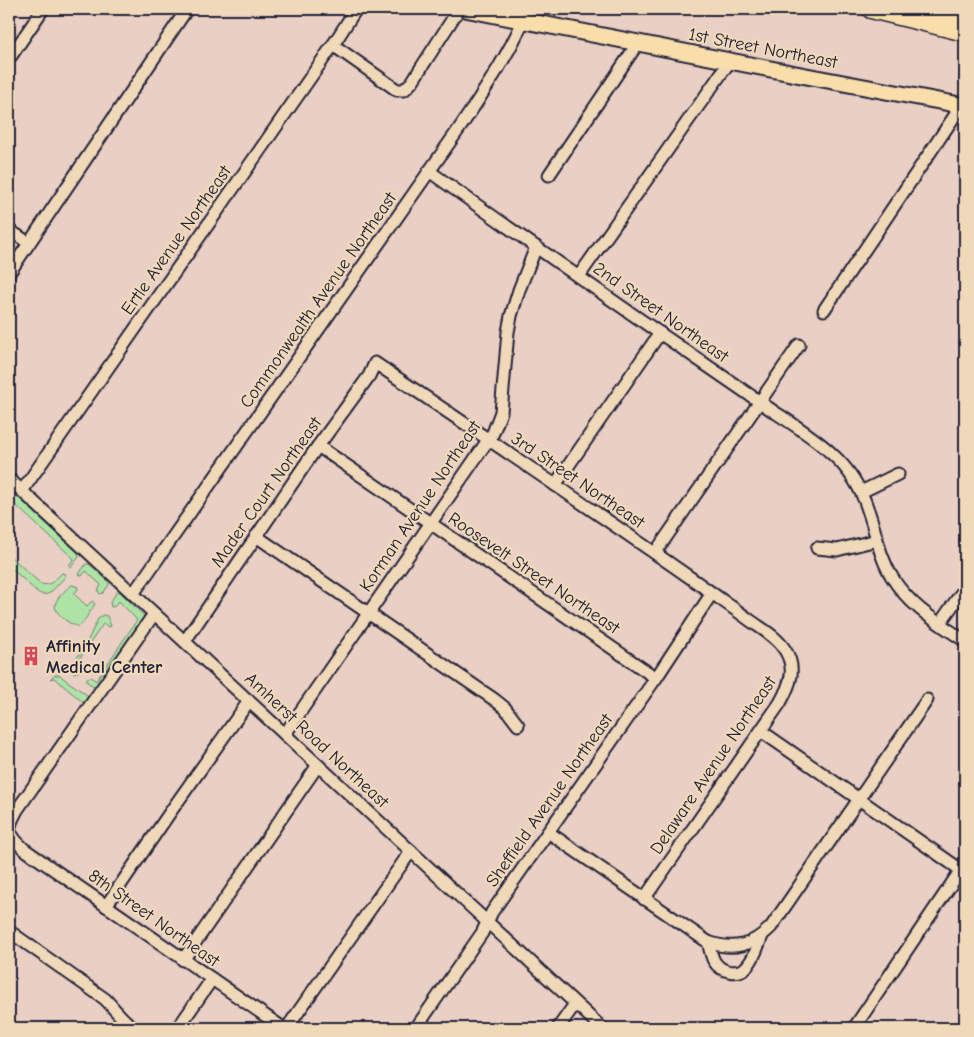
<svg xmlns="http://www.w3.org/2000/svg" width="974" height="1037" font-family="'Comic Neue',sans-serif">
	<style>
		.green { fill: #aee3a6; stroke: #688270 }
		.lines { fill: none; stroke-linecap: round; stroke-linejoin: round }
		.minor-casing { stroke: #22223b; stroke-width: 15 }
		.major-casing { stroke: #22223b; stroke-width: 19 }
		.highway-casing { stroke: #22223b; stroke-width: 21 }
		.minor { stroke: #f0d9b8; stroke-width: 11 }
		.major { stroke: #f9deab; stroke-width: 15 }
		.highway { stroke: #f9deab; stroke-width: 18 }
		.labels { text-anchor: middle; stroke-width: 4.5; stroke-linejoin: round; paint-order: stroke }
		.street-label { font-size: 18px; fill: #22223b; stroke: #f0d9b8 }
		.poi-label { font-size: 18px; font-weight: bold; fill: #22223b; stroke: #f0d9b8; text-anchor: start }
	</style>
	<rect width="100%" height="100%" fill="#eacfc4"/>
	<filter id="ink" filterUnits="userSpaceOnUse"><feTurbulence type="fractalNoise" baseFrequency=".02" numOctaves="2"/><feDisplacementMap in="SourceGraphic" scale="10" xChannelSelector="R" yChannelSelector="G"/><feConvolveMatrix kernelMatrix="1 2 1 2 8 2 1 2 1" color-interpolation-filters="sRGB"/></filter>
	<g filter="url(#ink)">
		<g class="green">
			<path d="M 9,489 L 78,553 L 79,557 L 71,567 L 69,565 L 74,559 L 9,499 Z"/>
			<path d="M 9,555 L 41,584 C 51,587 55,579 62,573 L 65,574 L 65,577 L 50,593 C 45,595 42,595 37,592 L 9,566 Z"/>
			<path d="M 86,564 L 89,564 L 109,582 L 109,585 L 103,593 L 100,594 L 98,591 L 101,585 L 86,571 L 82,576 L 79,574 Z"/>
			<path d="M 72,585 L 78,587 L 78,589 L 74,594 L 87,606 L 92,601 L 95,604 L 82,624 C 79,626 78,627 74,625 C 68,623 55,613 55,606 C 55,599 66,589 72,585 Z"/>
			<path d="M 117,592 L 120,592 L 144,616 L 95,687 L 87,682 L 87,678 L 91,677 L 96,681 L 137,620 L 119,601 L 115,606 L 111,607 L 110,602 Z"/>
			<path d="M 103,615 L 107,616 L 111,626 L 109,627 L 103,624 L 75,665 L 80,669 L 80,671 L 74,673 L 70,670 L 71,666 L 85,646 L 98,619 Z"/>
			<path d="M 55,675 L 60,675 L 63,678 L 87,695 L 88,696 L 84,703 L 54,678 L 50,679 Z"/>
		</g>
		<g class="lines">
			<defs>
				<g id="minor">
					<path d="M 333,45 L 397,90 L 404,90 L 412,82 L 459,9"/>
					<path d="M 9,59 L 43,9"/>
					<path d="M 429,171 C 513,231 598,291 683,349 C 713,370 743,390 773,411 C 793,424 814,437 831,453 C 848,468 861,488 868,510 C 876,532 879,556 892,577 C 909,606 939,623 965,641"/>
					<path d="M 549,175 L 638,43"/>
					<path d="M 9,230 L 29,243"/>
					<path d="M 9,273 C 69,185 128,97 187,9"/>
					<path d="M 579,276 L 730,61"/>
					<path d="M 824,310 L 962,105"/>
					<path d="M 318,446 L 656,678"/>
					<path d="M 9,479 L 602,1028"/>
					<path d="M 555,485 L 660,333"/>
					<path d="M 22,491 L 244,173 L 333,45 L 356,9"/>
					<path d="M 861,492 L 898,474"/>
					<path d="M 256,536 L 495,700 L 505,708 L 518,725"/>
					<path d="M 817,548 L 837,550 L 877,540"/>
					<path d="M 655,553 L 799,345"/>
					<path d="M 133,594 L 461,126 C 482,94 508,56 523,21"/>
					<path d="M 940,623 L 965,588"/>
					<path d="M 185,641 L 313,453 L 369,376 L 375,363 C 482,435 589,507 695,581 C 713,594 732,607 751,621 C 762,629 777,637 785,650 C 797,669 790,685 780,703 L 644,899"/>
					<path d="M 761,731 L 961,870"/>
					<path d="M 285,734 L 493,433 L 501,412 L 508,332 L 511,316 L 519,290 L 536,247"/>
					<path d="M 9,829 L 12,820 L 17,810 L 154,614"/>
					<path d="M 9,831 L 16,841 L 24,849 L 283,1028"/>
					<path d="M 548,832 L 708,942 C 710,948 711,956 714,961 C 721,973 740,976 748,965 C 755,957 758,945 762,936"/>
					<path d="M 106,906 L 171,811 L 249,701"/>
					<path d="M 9,931 L 105,999 C 115,1009 122,1020 134,1028"/>
					<path d="M 708,942 C 734,951 752,946 771,927 L 927,700"/>
					<path d="M 183,960 L 318,765"/>
					<path d="M 178,1028 L 212,979"/>
					<path d="M 287,1028 L 411,851"/>
					<path d="M 416,1028 L 482,933 L 492,912 L 656,678 L 712,593"/>
					<path d="M 558,1028 L 575,1004"/>
					<path d="M 854,1028 L 965,864"/>
				</g>
				<path id="major" d="M 465,9 L 801,75 L 965,106"/>
				<g id="highway">
					<path d="M 871,9 L 965,32"/>
					<path d="M 928,9 L 965,15"/>
				</g>
			</defs>
			<use href="#minor" class="minor-casing"/>
			<use href="#major" class="major-casing"/>
			<use href="#highway" class="highway-casing"/>
			<use href="#minor" class="minor"/>
			<use href="#major" class="major"/>
			<use href="#highway" class="highway"/>
		</g>
	</g>
	<defs>
		<symbol id="building-bare" viewBox="-9 -9 18 18"><path d="M-4-6H4V6H1V3H-1V6H-4ZM-2.5-4.3h1.7v1.8h-1.7ZM.8-4.3h1.7v1.8H.8ZM-2.5-1h1.7V.8h-1.7ZM.8-1h1.7V.8H.8Z" fill="#d1495b" stroke="#f0d9b8" stroke-width="2.5" paint-order="stroke"/></symbol>
	</defs>
	<g fill-rule="evenodd">
		<use href="#building-bare" x="17" y="642" width="28" height="28"/>
	</g>
	<g class="labels">
		<g class="street-label">
			<text transform="translate(763 48) rotate(11)" y="6">1st Street Northeast</text>
			<text transform="translate(176 240) rotate(-55)" y="6">Ertle Avenue Northeast</text>
			<text transform="translate(318 300) rotate(-55)" y="6">Commonwealth Avenue Northeast</text>
			<text transform="translate(661 312) rotate(35)" y="6">2nd Street Northeast</text>
			<text transform="translate(578 480) rotate(34)" y="6">3rd Street Northeast</text>
			<text transform="translate(266 492) rotate(-55)" y="6">Mader Court Northeast</text>
			<text transform="translate(420 506) rotate(-56)" y="6">Korman Avenue Northeast</text>
			<text transform="translate(534 573) rotate(34)" y="6">Roosevelt Street Northeast</text>
			<text transform="translate(317 740) rotate(43)" y="6">Amherst Road Northeast</text>
			<text transform="translate(713 765) rotate(-56)" y="6">Delaware Avenue Northeast</text>
			<text transform="translate(549 800) rotate(-55)" y="6">Sheffield Avenue Northeast</text>
			<text transform="translate(154 918) rotate(35)" y="6">8th Street Northeast</text>
		</g>
		<g class="poi-label">
			<text x="46" y="652">Affinity<tspan x="46" dy="21">Medical Center</tspan></text>
		</g>
	</g>
	<rect width="974" height="1037" fill="none" stroke="#f0d9b8" stroke-width="30"/>
	<rect x="15" y="15" width="944" height="1007" fill="none" stroke="#22223b" stroke-width="2" filter="url(#ink)"/>
</svg>
